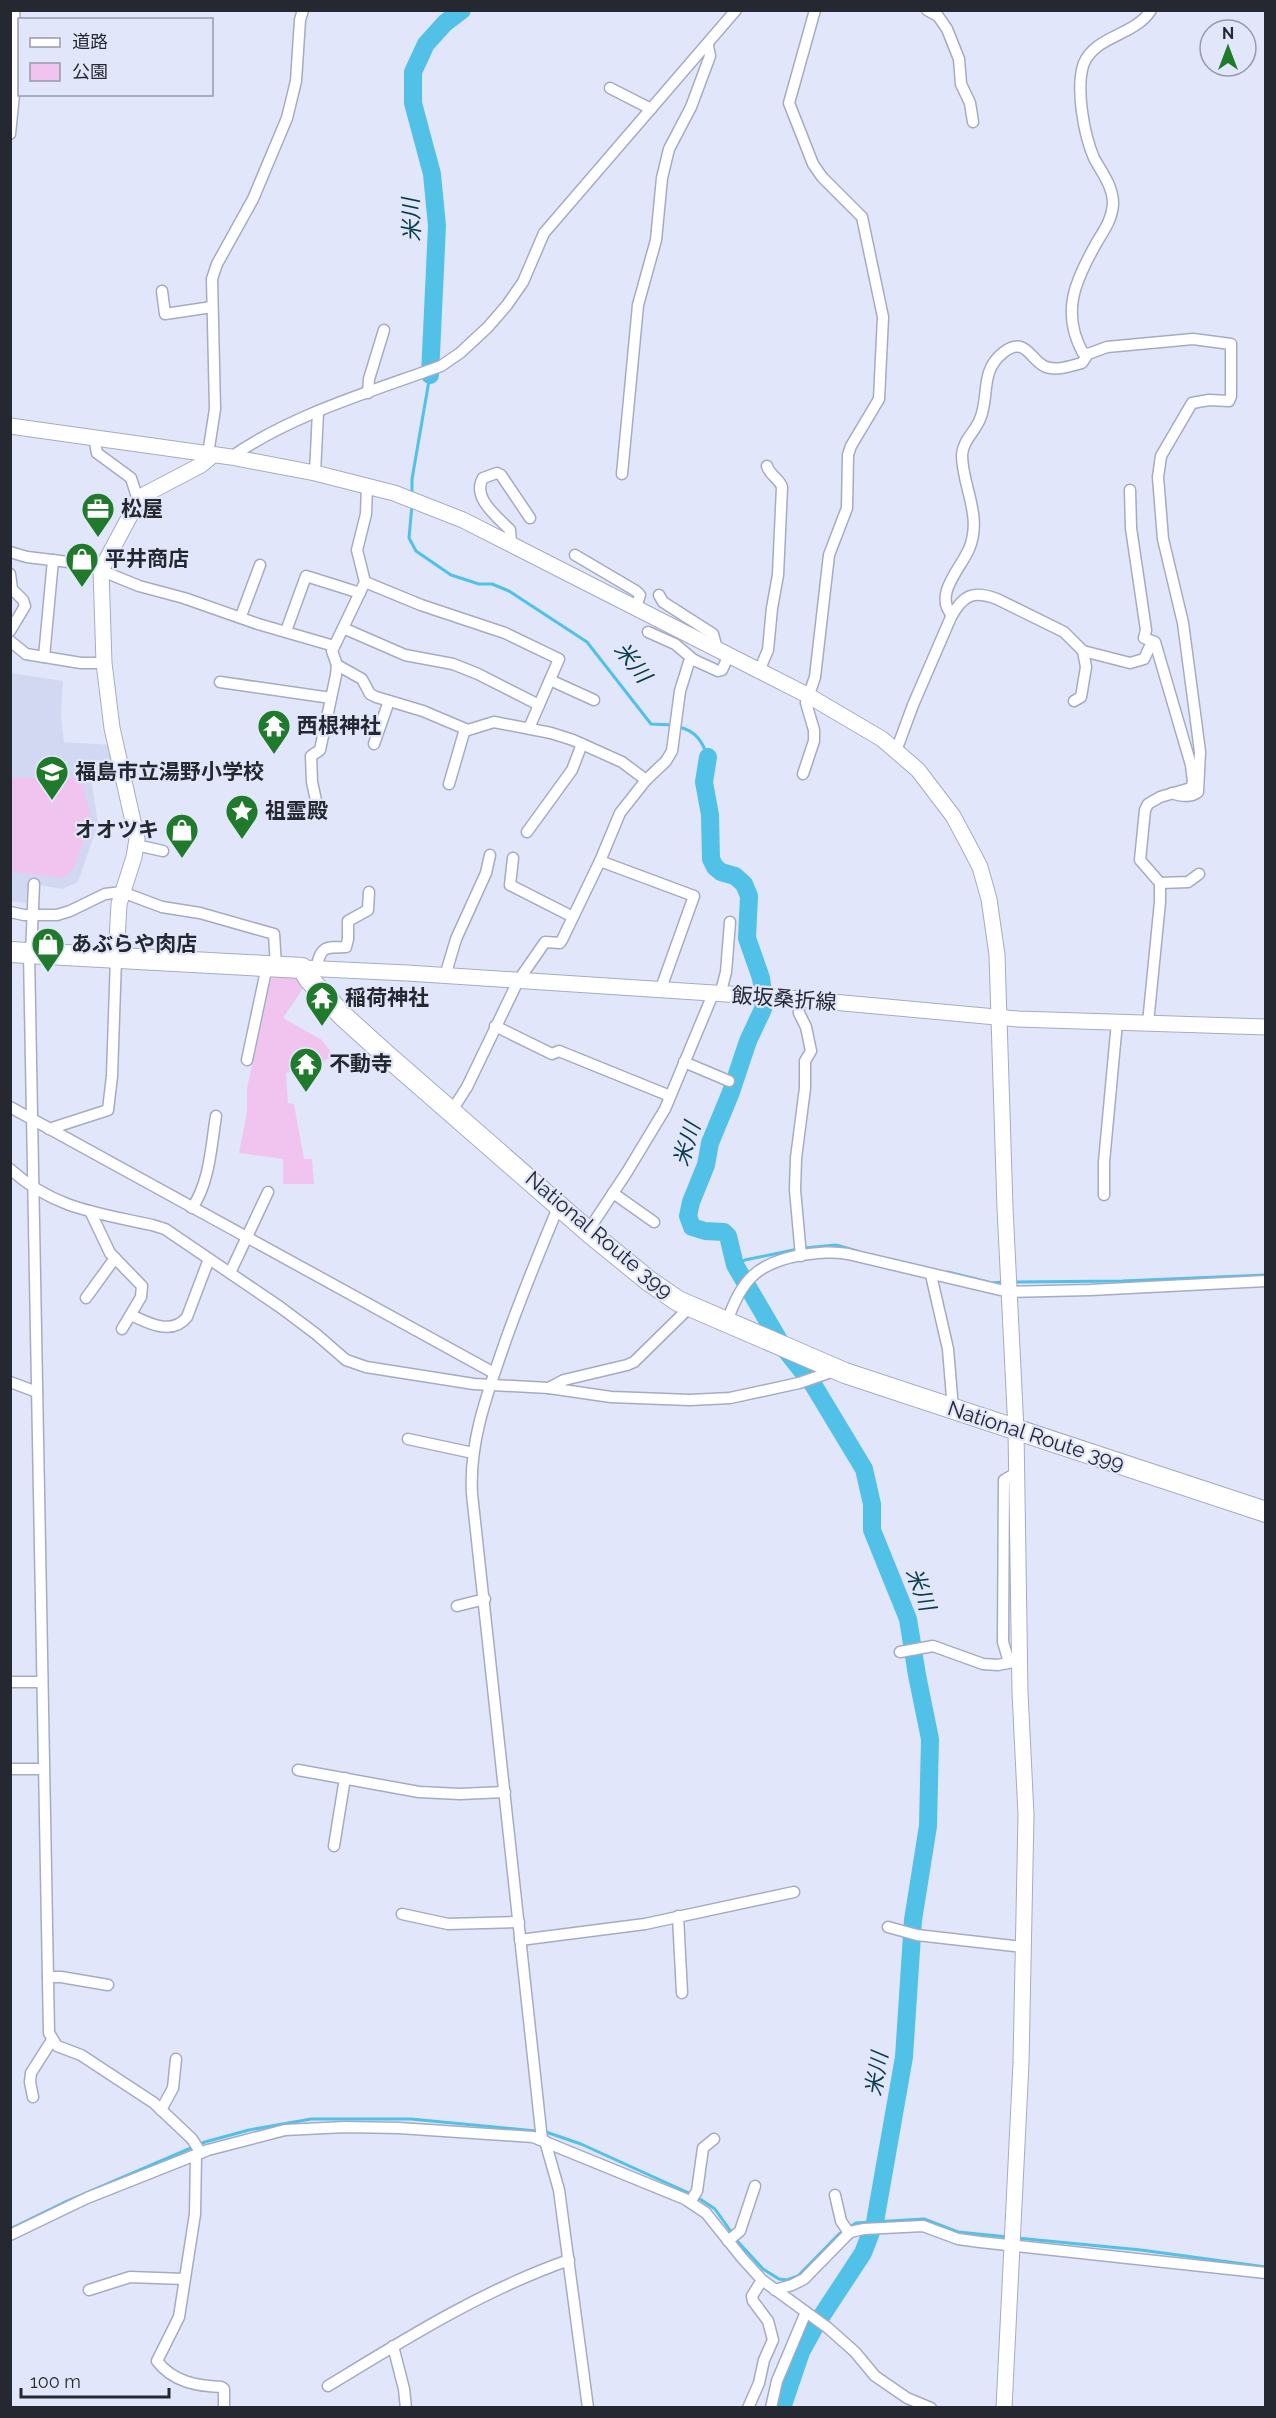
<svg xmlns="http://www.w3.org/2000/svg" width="1276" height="2418" font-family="Raleway,'Noto Sans JP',sans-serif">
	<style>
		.built { fill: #d2d8f2 }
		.green { fill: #f1c4ef }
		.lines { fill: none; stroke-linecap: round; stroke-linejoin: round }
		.stream { stroke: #51c1e7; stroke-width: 3 }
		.river { stroke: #51c1e7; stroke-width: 18 }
		.street-casing { stroke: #a6abc4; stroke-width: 13 }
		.secondary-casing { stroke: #a6abc4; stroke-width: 17 }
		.highway-casing { stroke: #a6abc4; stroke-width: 22 }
		.street { stroke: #fff; stroke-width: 10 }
		.secondary { stroke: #fff; stroke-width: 15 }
		.highway { stroke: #fff; stroke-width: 20 }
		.labels { text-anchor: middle; stroke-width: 4.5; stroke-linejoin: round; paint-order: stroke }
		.poi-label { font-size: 21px; font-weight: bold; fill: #252731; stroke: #e1e6fb; text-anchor: start }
		.street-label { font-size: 21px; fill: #252731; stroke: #e1e6fb }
		.water-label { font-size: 22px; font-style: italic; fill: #063b4a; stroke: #e1e6fb }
	</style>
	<rect width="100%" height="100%" fill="#e1e6fb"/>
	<path class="built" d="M 11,673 L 63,681 L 61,715 L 64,742 L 111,745 L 116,770 L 91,778 L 98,824 L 78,882 L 62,889 L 28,883 L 26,903 L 11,901 Z"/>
	<g class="green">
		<path d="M 11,778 L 81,778 L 92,821 L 72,871 L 62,878 L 11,872 Z"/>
		<path d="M 292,973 L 306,984 L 283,1018 L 322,1040 L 333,1055 L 321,1063 L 286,1073 L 288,1103 L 294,1104 L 304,1159 L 312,1159 L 314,1184 L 283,1184 L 283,1159 L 239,1153 L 247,1112 L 247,1088 L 272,976 Z"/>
	</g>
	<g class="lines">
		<g class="stream">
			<path d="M 412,495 L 412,479 L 430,375"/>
			<path d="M 412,505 L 409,538 L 416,551 L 451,575 L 479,584 L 492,584 L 509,591 L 587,642 L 651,724 L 673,725"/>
			<path d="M 679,727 C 696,731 702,741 708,757"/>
			<path d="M 804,1248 L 836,1245 L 857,1251"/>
			<path d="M 735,1265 L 745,1260 L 798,1249"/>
			<path d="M 948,1272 L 992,1283 L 1003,1282"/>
			<path d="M 1012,1282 L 1122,1281 L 1266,1275"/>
			<path d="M 697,2197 L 715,2209 L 739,2243 L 763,2269 L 779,2279 L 787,2280 L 798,2276 L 839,2234 L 856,2223 L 924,2219 L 958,2232 L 1008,2237"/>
			<path d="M 10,2229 L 63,2203 L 205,2142 L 249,2130 L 311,2119 L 411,2119 L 546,2132 L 581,2144 L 691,2194"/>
			<path d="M 1017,2238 L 1141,2250 L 1266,2267"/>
		</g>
		<g class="river">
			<path d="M 430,375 L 437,226 L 432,174 L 413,103 L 413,72 L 426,44 L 445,23 L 462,10"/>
			<path d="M 708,757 L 704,782 L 710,815 L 711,859 L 715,867 L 721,872 L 735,876 L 744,884 L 749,896 L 747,938 L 761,978 L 764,999 L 763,1009 L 748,1041 L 731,1092 L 710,1143 L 706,1165 L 691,1202 L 688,1216 L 692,1227 L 705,1231 L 724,1232 L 728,1236 L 735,1265 L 783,1347 L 814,1386 L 864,1469 L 872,1504 L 872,1530 L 908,1619 L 917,1675 L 930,1739 L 928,1826 L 913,1920 L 904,2057 L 875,2222 L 863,2253 L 817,2323 L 801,2352 L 782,2408"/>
		</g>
		<defs>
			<g id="street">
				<path d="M 927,10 L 938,16 L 947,29 L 959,59 L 961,84 L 970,103 L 973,122"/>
				<path d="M 610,88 L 651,109"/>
				<path d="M 10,134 L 17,65 L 14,10"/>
				<path d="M 162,291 L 165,314 L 212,307"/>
				<path d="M 1088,354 L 1083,353 C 1060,312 1076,279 1097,242 C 1105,229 1112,219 1113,204 C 1113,186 1102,173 1094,158 C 1084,135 1075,87 1084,63 C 1096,35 1135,36 1151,10"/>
				<path d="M 368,393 L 369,379 L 384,330"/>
				<path d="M 94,437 L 97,453 L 131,478 L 138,500"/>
				<path d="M 208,454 L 215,409 L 212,279 L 217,264 L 253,199 L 287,118 L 296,81 L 300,20 L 303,10"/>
				<path d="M 231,457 C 293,414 370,392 441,366 L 460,353 L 488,327 L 507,305 L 523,282 L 544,233 L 736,10"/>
				<path d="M 315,473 L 318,412"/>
				<path d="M 622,474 L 638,305 L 656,240 L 662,178 L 669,149 L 691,107 L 710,56 L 708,46"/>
				<path d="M 1130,490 L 1131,528 L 1146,630 L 1144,638 L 1155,642 L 1191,765 L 1193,782 L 1191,788 L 1160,797 L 1148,804 L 1145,810 L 1140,860 L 1160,883 L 1160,902 L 1148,1023"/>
				<path d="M 511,543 L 510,530 C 499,518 471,498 483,478 L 497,473 L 501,475 L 530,518"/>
				<path d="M 10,552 L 27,557 L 85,564 L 139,586 L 184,598 L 258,624 L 334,646"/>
				<path d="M 575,555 L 636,591 L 640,595 L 636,607"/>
				<path d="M 10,574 L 12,589 L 23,600 L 25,606 L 10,631"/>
				<path d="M 365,582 L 421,605 L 505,633 L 559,659 L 529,728"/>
				<path d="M 659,595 L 663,602 L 713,634 L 717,649"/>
				<path d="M 952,615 C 933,595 961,568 969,549 C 983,516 962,486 962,455 C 963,440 975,432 980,419 C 990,396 979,371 1004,352 C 1026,335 1031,362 1046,367 C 1058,371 1070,366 1082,363 L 1088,354 L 1107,347 L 1193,339 L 1231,344 L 1231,396 L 1229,401 L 1209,400 L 1192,403 L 1161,456 L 1158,477 L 1163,539 L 1183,623 L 1196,721 L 1200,752 L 1198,792 C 1190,798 1180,796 1172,793"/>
				<path d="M 241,616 L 260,565"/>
				<path d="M 343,628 L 405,655 L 453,664 L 478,674 L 539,705"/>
				<path d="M 286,631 L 306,576 L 360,593"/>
				<path d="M 648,632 L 675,644 L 694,660"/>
				<path d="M 10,641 L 26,654 L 81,663 L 104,663"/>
				<path d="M 44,657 L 53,560"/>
				<path d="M 337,665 L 362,679 L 370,694 L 376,697 L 423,711 L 468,730 L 494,722 L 551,733 L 573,740 L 622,762 L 646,780"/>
				<path d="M 759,671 L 768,650 L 772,608 L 778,575 L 782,487 C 779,478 770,476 767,466"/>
				<path d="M 550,680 L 594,700"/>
				<path d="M 220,682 L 331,698"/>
				<path d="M 1074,701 L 1081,697 L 1086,667 L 1083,651"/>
				<path d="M 374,744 L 389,701"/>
				<path d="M 896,751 L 913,705 L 951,617 C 963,595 973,590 997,599 L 1064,632 L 1083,651 L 1130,663 L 1144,659 L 1152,642"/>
				<path d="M 803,774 L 814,741 L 814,730 L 806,703 L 815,677 L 829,555 L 847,508 L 848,455 L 851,446 L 879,399 L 883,317 L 862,217 L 822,177 L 813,164 L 789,103 L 815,10"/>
				<path d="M 449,784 L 465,729"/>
				<path d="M 317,805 L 312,782 L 311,756 L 320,750 L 336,675 L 337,665 L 332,651 L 365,582 L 357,550 L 366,514 L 367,486"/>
				<path d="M 527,832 L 572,770 L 582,744"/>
				<path d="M 136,845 L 163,851"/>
				<path d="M 513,858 L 510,885 L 573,917"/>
				<path d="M 600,861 L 694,896 L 660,991"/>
				<path d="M 1160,883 L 1188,882 L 1199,874"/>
				<path d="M 10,912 L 24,915 L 57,915 L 70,911 L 105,894 L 122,892 L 162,907 L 200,913 L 274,934 L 276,966"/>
				<path d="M 29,953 L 49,2033 L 57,2046 L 81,2055 L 154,2103 L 192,2139 L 201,2153"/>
				<path d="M 31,953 L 34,884"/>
				<path d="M 316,969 C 321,947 323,947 346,947 L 348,939 L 348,921 L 368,910 L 369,892"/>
				<path d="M 445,976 L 456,939 L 486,873 L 490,855"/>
				<path d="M 720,995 L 726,972 L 730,922"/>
				<path d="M 798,999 L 799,1013 L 806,1027 L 811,1051 L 805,1061 L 805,1088 L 796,1158 L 795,1190 L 801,1256"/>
				<path d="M 495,1026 L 552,1054 L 559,1051 L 670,1096"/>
				<path d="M 247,1060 L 267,966"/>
				<path d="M 684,1062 L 729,1081"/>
				<path d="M 10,1107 L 494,1373"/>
				<path d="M 451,1112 L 467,1087 L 518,981 L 545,942 L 560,943 L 562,940 L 600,861 L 620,813 L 646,780 L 666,761 L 672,751 L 680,691 L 689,662 L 694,660 L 718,671 L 722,670 L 729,655"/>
				<path d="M 49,1129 L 108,1110 L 112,1076 L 116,958"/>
				<path d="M 10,1169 C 54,1209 98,1213 152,1225 L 165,1229 L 280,1307 L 316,1334 L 346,1360 L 366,1367 L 474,1384 L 549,1388 L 611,1397 L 690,1400 L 730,1398 L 799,1383 L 837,1370"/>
				<path d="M 613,1193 L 654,1222"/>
				<path d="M 1104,1195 L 1104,1162 L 1117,1022"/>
				<path d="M 192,1208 C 210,1182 211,1146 216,1116"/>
				<path d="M 90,1211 L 110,1253 L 142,1286 L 141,1297 L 122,1329"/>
				<path d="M 588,1231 L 627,1172 L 665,1109 L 713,994"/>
				<path d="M 230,1273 L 268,1192"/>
				<path d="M 931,1275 L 948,1349 L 953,1409"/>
				<path d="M 86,1298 L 115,1258"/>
				<path d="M 131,1315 C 148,1323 172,1336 187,1317 L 209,1259"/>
				<path d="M 727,1322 C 741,1280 757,1263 801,1255 C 818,1253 831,1251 848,1254 L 1009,1292 L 1090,1290 L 1266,1281"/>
				<path d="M 10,1382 L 37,1392"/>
				<path d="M 549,1388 L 564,1380 L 627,1365 L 634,1362 L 690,1307"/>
				<path d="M 408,1439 L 473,1453"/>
				<path d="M 457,1606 L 485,1599"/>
				<path d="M 900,1652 L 933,1646 L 983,1664 L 998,1665 L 1013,1662"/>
				<path d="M 1009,1662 L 1003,1642 L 1004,1480 L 1016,1473"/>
				<path d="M 10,1682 L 42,1682"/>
				<path d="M 10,1769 L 43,1769"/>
				<path d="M 298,1770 L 419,1792 L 460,1794 L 505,1792"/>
				<path d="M 334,1846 L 345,1778"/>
				<path d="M 402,1914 L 448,1924 L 519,1922"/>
				<path d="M 678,1916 L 682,1993"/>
				<path d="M 888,1927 L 917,1935 L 1023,1947"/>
				<path d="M 520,1940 L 645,1924 L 794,1892"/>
				<path d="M 48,1977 L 61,1977 L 108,1985"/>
				<path d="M 33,2097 L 30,2082 L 31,2073 L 52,2040"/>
				<path d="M 161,2110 L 173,2088 L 176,2059"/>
				<path d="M 542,2140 L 472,1494 C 469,1444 486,1397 502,1351 C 519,1301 539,1253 559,1205"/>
				<path d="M 545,2141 L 559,2190 L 588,2408"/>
				<path d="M 196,2155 L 195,2214 L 179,2317 L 157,2361 C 173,2382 197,2386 221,2387 L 224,2389 L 224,2408"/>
				<path d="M 835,2195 L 841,2221 L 849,2233"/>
				<path d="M 690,2202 L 697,2191 L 703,2148 L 714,2139"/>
				<path d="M 10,2235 L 87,2198 L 208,2150 L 285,2130 L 345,2127 L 399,2128 L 533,2137 L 685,2199 L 706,2213 L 742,2258 L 762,2280 L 828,2328 L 855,2352 L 875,2376 L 907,2398 L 931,2408"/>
				<path d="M 728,2241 L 740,2231 L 755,2186"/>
				<path d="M 89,2290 L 130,2277 L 184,2279"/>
				<path d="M 775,2290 L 792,2285 L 804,2279 L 850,2232 L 864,2229 L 923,2226 L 958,2239 L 980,2242 L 1266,2273"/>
				<path d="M 393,2346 L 404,2389 L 406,2408"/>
				<path d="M 328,2386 C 405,2339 483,2290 569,2260"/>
				<path d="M 748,2408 L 759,2383 L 764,2360 L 773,2340 L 768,2321 L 753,2301 L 752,2296 L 762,2280"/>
				<path d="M 771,2408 L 777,2381 L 806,2312"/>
			</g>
			<g id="secondary">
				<path d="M 10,426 L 231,457 L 315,473 L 394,493 L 463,520 L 809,696 L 882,739 L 918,770 L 953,816 L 967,842 L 980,867 L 989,899 L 997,955 L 1005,1208 L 1016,1430 L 1020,1692 L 1026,1815 L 1021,2063 L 1004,2408"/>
				<path d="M 116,958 L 119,904 L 134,857 L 137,839 L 112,728 L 104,663 L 101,570 L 140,497 L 201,465 L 213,455"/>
				<path d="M 302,968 L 407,973 L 789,998 L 1018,1019 L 1266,1027"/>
			</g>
			<path id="highway" d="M 10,952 L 302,968 L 309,979 L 342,1015 L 385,1054 L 590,1233 L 649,1281 L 678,1301 L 845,1373 L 1266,1512"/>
		</defs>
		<use href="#street" class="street-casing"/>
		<use href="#secondary" class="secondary-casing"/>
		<use href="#highway" class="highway-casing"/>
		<use href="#street" class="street"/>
		<use href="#secondary" class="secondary"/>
		<use href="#highway" class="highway"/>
	</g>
	<defs>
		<symbol id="office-pin" viewBox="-11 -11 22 30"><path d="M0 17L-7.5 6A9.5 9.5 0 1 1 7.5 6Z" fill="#1f7b2b" stroke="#e1e6fb"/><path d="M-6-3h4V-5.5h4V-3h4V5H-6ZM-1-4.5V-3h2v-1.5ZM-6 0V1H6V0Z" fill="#fff"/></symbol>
		<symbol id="shop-pin" viewBox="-11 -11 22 30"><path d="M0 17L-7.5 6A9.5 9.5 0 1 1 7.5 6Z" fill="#1f7b2b" stroke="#e1e6fb"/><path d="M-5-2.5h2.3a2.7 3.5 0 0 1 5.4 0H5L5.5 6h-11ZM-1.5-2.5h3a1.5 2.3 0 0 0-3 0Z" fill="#fff"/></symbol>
		<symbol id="temple-pin" viewBox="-11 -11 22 30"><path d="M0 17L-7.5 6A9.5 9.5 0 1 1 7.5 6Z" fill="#1f7b2b" stroke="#e1e6fb"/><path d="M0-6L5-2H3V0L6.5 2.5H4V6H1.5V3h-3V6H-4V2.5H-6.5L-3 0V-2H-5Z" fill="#fff"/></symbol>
		<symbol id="school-pin" viewBox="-11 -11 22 30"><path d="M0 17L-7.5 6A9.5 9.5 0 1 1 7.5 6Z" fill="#1f7b2b" stroke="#e1e6fb"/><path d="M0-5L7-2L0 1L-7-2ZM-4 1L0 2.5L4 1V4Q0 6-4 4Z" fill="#fff"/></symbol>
		<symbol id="sight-pin" viewBox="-11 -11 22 30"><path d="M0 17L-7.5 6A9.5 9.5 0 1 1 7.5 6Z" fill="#1f7b2b" stroke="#e1e6fb"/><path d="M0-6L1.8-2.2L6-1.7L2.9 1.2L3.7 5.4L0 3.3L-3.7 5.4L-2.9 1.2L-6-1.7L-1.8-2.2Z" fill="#fff"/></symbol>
	</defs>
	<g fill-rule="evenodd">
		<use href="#office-pin" x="79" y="490" width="38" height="52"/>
		<use href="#shop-pin" x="63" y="540" width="38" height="52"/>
		<use href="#temple-pin" x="255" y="707" width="38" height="52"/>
		<use href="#school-pin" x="33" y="753" width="38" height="52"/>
		<use href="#sight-pin" x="223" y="792" width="38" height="52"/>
		<use href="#shop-pin" x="163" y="811" width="38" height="52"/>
		<use href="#shop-pin" x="29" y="925" width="38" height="52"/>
		<use href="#temple-pin" x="303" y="979" width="38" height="52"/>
		<use href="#temple-pin" x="287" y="1045" width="38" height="52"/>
	</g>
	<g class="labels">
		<g class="poi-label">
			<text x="121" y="516">松屋</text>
			<text x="105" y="566">平井商店</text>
			<text x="297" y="733">西根神社</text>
			<text x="75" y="779">福島市立湯野小学校</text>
			<text x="265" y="818">祖霊殿</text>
			<text x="159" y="837" text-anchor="end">オオツキ</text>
			<text x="71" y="951">あぶらや肉店</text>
			<text x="345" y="1005">稲荷神社</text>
			<text x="329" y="1071">不動寺</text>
		</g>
		<g class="street-label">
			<text transform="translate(784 999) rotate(4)" y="7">飯坂桑折線</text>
			<text transform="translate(599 1235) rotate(40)" y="7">National Route 399</text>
			<text transform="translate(1036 1436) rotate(18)" y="7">National Route 399</text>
		</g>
		<g class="water-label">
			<text transform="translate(411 220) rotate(-92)" y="8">米川</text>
			<text transform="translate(633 662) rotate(52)" y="8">米川</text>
			<text transform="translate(686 1144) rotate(-73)" y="8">米川</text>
			<text transform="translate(921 1589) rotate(69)" y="8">米川</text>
			<text transform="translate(876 2074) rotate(-81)" y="8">米川</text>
		</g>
	</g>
	<rect width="1276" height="2418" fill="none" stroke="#252731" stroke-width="24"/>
	<rect x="18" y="18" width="195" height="78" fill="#e1e6fb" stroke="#969aaa" stroke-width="1.5"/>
	<rect x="30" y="38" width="30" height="9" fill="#ffffff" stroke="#969aaa" stroke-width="1.5"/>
	<text x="72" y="48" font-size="18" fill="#252731">道路</text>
	<rect x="30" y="63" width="30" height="18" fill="#f1c4ef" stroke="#969aaa" stroke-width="1.5"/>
	<text x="72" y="78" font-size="18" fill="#252731">公園</text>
	<g transform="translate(1228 48)"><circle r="28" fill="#e1e6fb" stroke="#969aaa" stroke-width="1.5"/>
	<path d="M0-4.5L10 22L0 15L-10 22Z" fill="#1f7b2b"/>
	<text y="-9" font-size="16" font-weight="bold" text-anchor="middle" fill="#252731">N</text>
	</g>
	<path d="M21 2388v9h148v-9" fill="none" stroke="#252731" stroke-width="3"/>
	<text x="30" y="2388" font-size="18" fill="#252731" stroke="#e1e6fb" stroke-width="4.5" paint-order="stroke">100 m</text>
</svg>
